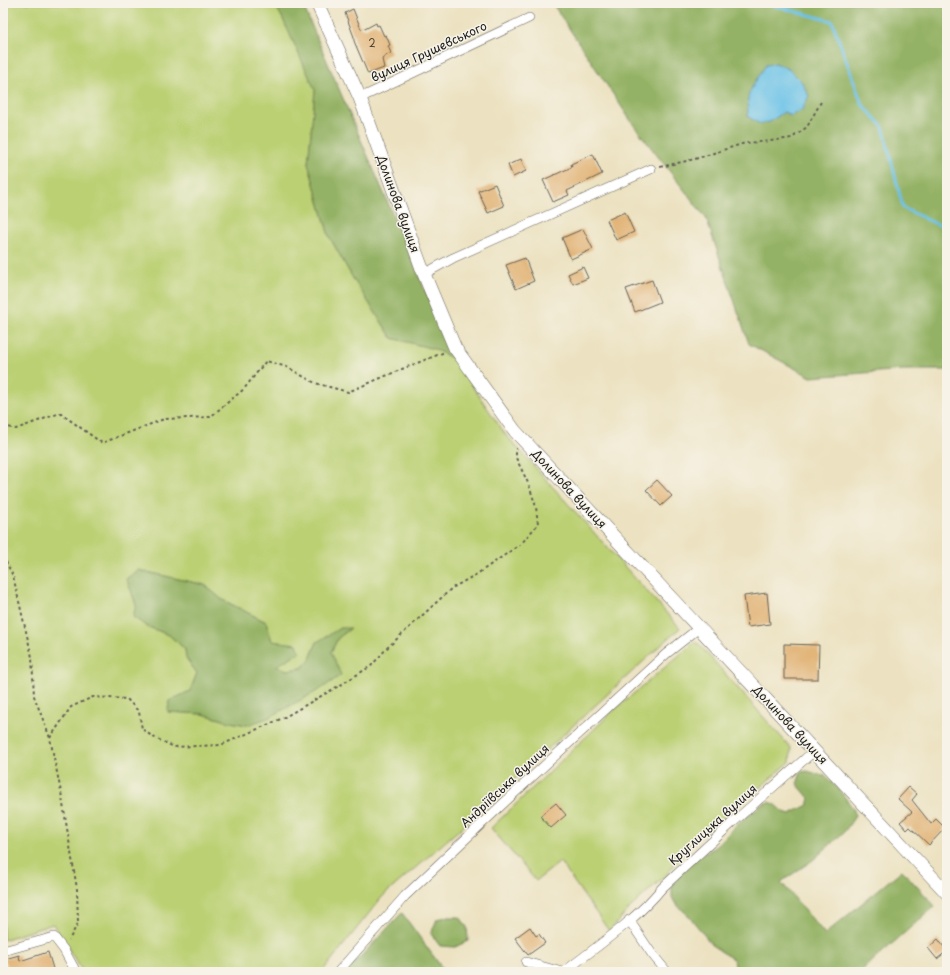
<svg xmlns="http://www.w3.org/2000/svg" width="950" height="975" font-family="'Playpen Sans',sans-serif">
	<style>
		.green { fill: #bbd073; stroke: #6c7648; fill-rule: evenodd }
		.forest { fill: #94b265; stroke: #586740 }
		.water { fill: #6bc2e8; stroke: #446f82 }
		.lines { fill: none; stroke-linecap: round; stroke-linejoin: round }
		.stream { stroke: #6bc2e8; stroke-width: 3 }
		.building { fill: #e1b274 }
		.street-casing { stroke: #656156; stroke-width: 10 }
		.secondary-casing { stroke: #656156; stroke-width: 14 }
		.path { stroke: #656156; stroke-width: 2; stroke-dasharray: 3 3; stroke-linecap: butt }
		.street { stroke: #fff; stroke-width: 9 }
		.secondary { stroke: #fff; stroke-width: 13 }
		.labels { text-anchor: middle; stroke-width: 3; stroke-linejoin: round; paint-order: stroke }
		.number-label { font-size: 10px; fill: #4d4232 }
		.street-label { font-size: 12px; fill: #1c1c1c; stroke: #f7f3e8 }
	</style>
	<rect width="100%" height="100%" fill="#f7f3e8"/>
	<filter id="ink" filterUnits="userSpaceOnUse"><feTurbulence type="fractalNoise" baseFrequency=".025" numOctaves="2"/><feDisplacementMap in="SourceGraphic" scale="8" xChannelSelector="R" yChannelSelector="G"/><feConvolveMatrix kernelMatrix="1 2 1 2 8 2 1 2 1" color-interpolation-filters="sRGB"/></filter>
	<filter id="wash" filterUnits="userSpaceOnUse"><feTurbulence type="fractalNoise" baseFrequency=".012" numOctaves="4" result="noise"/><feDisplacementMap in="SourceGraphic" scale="16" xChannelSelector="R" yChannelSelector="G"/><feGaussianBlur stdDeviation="0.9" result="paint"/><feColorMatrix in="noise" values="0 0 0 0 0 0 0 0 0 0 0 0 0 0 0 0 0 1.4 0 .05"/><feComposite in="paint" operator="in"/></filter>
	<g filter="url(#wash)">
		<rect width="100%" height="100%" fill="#ece2c1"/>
		<g class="green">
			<path d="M 3,3 L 274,3 L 282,17 L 316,90 L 308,163 L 329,236 L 354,280 L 392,338 L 434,349 L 454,359 L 505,434 L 680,628 L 469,821 L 382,897 L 322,972 L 83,972 L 53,924 L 3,940 ZM 138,570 L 205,585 L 221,599 L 266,622 L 272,641 L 300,652 L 275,666 L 287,670 L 302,668 L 310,659 L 317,642 L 350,629 L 338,638 L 331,652 L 247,725 L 230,722 L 203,714 L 168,712 L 169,701 L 190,691 L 197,673 L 186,658 L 185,649 L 169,635 L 146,626 L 136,605 L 132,593 Z"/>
			<path d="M 696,641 L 791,748 L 790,762 L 690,846 L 666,875 L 631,907 L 609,931 L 560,862 L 536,881 L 491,828 L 612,712 Z"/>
		</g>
		<g class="forest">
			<path d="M 274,3 L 302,3 L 391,210 L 454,359 L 434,349 L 392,338 L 354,280 L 329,236 L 308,163 L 315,90 L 282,17 Z"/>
			<path d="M 552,3 L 947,3 L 947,370 L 904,370 L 811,377 L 749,344 L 706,218 L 635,127 Z"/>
			<path d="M 138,570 L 205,585 L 221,599 L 266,622 L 272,641 L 297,644 L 300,652 L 276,666 L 287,670 L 302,668 L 310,659 L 317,642 L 340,628 L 351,628 L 338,638 L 331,652 L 341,675 L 321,689 L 268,718 L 247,725 L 230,722 L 203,714 L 168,712 L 169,701 L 190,691 L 197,673 L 186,658 L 185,649 L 169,635 L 146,626 L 133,617 L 136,605 L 132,593 L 126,579 Z"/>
			<path d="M 807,771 L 825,776 L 839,789 L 854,810 L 855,816 L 845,831 L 813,860 L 781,882 L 825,934 L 902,870 L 935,906 L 860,972 L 732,972 L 735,966 L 734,960 L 713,946 L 689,916 L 675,903 L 672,897 L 672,884 L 693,860 L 716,847 L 737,824 L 763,804 L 769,802 L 775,804 L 784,812 L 790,814 L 808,805 L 810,799 L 797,784 L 801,772 Z"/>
			<path d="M 402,913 L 445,972 L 346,972 Z"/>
			<path d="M 446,917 L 460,917 L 467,927 L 468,941 L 455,947 L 440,946 L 431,934 L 437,919 Z"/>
		</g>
		<path class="water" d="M 776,63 L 790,70 L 802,82 L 809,96 L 802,110 L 791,116 L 784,112 L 770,122 L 760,124 L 748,117 C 748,111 747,105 748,98 C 749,90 761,72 766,65 Z"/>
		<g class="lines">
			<path class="stream" d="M 764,3 L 832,21 L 862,104 L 883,127 L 903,208 L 947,229"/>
		</g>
		<g id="blocks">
			<g class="building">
				<path d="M 353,9 L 361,29 L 365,28 L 365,29 L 376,23 L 377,26 L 379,25 L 384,36 L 386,35 L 390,45 L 388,46 L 391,53 L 387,55 L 382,59 L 384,68 L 368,74 L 354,41 L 354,37 L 345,13 Z"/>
				<path d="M 593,154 L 602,174 L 567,191 L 569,195 L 553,202 L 543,180 L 572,167 L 571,164 Z"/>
				<path d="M 521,159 L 526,171 L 513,177 L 508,165 Z"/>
				<path d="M 495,184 L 504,206 L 488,213 L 478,191 Z"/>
				<path d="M 625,212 L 634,232 L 616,240 L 607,220 Z"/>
				<path d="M 583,229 L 593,249 L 571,259 L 562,238 Z"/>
				<path d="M 525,258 L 534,281 L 516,289 L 506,265 Z"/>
				<path d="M 583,267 L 588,278 L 573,284 L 568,274 Z"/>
				<path d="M 652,280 L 660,302 L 635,312 L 626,289 Z"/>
				<path d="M 657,480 L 672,496 L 661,506 L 646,490 Z"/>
				<path d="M 767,593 L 770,624 L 748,627 L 744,596 Z"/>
				<path d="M 784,644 L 819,645 L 818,679 L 784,679 Z"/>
				<path d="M 909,787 L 917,794 L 912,800 L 931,824 L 936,819 L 945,828 L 929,845 L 910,827 L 907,830 L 900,822 L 912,812 L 898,799 Z"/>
				<path d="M 556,803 L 566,815 L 551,828 L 540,816 Z"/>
				<path d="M 530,927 L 536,936 L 539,934 L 545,943 L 528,955 L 515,938 Z"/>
				<path d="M 938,939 L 947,951 L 937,959 L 928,948 Z"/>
				<path d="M 48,952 L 54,972 L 9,972 L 5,959 L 19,955 L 20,961 Z"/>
			</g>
		</g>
	</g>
	<g filter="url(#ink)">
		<use href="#blocks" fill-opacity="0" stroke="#656156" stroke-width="1"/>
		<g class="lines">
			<defs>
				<g id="street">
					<path d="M 360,98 L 529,18"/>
					<path d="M 424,274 L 453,258 L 651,169"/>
					<path d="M 629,920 L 652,954 L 667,972"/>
					<path d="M 3,951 L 54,937 L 64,950 L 76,972"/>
					<path d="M 526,962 L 562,972"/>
					<path d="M 338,972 L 405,896 L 508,799 L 666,654 L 699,628"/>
					<path d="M 564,972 C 597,946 635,921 662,888 L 731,824 L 814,751"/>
				</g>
				<path id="secondary" d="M 317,3 L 360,98 L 424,274 L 455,348 L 515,431 L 947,893"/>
			</defs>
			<use href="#street" class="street-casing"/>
			<use href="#secondary" class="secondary-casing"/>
			<g class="path">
				<path d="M 660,167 L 695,159 L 745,143 L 770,141 L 792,138 L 807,127 L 822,100"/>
				<path d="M 3,426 L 16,429 L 60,413 L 102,443 L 164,419 L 210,417 L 244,389 L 266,361 L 287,367 L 315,383 L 348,392 L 402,369 L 445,352"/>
				<path d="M 3,556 L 13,576 L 32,657 L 34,696 L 50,738 L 61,792 L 77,889 L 78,923 L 69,940"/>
				<path d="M 50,738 L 71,707 L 93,697 L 127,699 L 139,712 L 142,729 L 153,737 L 174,747 L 221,745 L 283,718 L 342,684 L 371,666 L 387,648 L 452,588 L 477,574 L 521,544 L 538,524 L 536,507 L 529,485 L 516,458 L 516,448"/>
			</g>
			<use href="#street" class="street"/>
			<use href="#secondary" class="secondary"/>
		</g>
	</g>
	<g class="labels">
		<g class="number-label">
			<text x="372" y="47">2</text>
		</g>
		<g class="street-label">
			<text transform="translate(429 52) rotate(-25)" y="4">вулиця Грушевського</text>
			<text transform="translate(398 204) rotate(70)" y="4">Долинова вулиця</text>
			<text transform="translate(569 489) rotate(47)" y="4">Долинова вулиця</text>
			<text transform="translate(790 725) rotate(47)" y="4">Долинова вулиця</text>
			<text transform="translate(505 786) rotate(-43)" y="4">Андріївська вулиця</text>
			<text transform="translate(713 825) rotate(-42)" y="4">Круглицька вулиця</text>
		</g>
	</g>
	<rect width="950" height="975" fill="none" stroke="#f7f3e8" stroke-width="16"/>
</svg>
